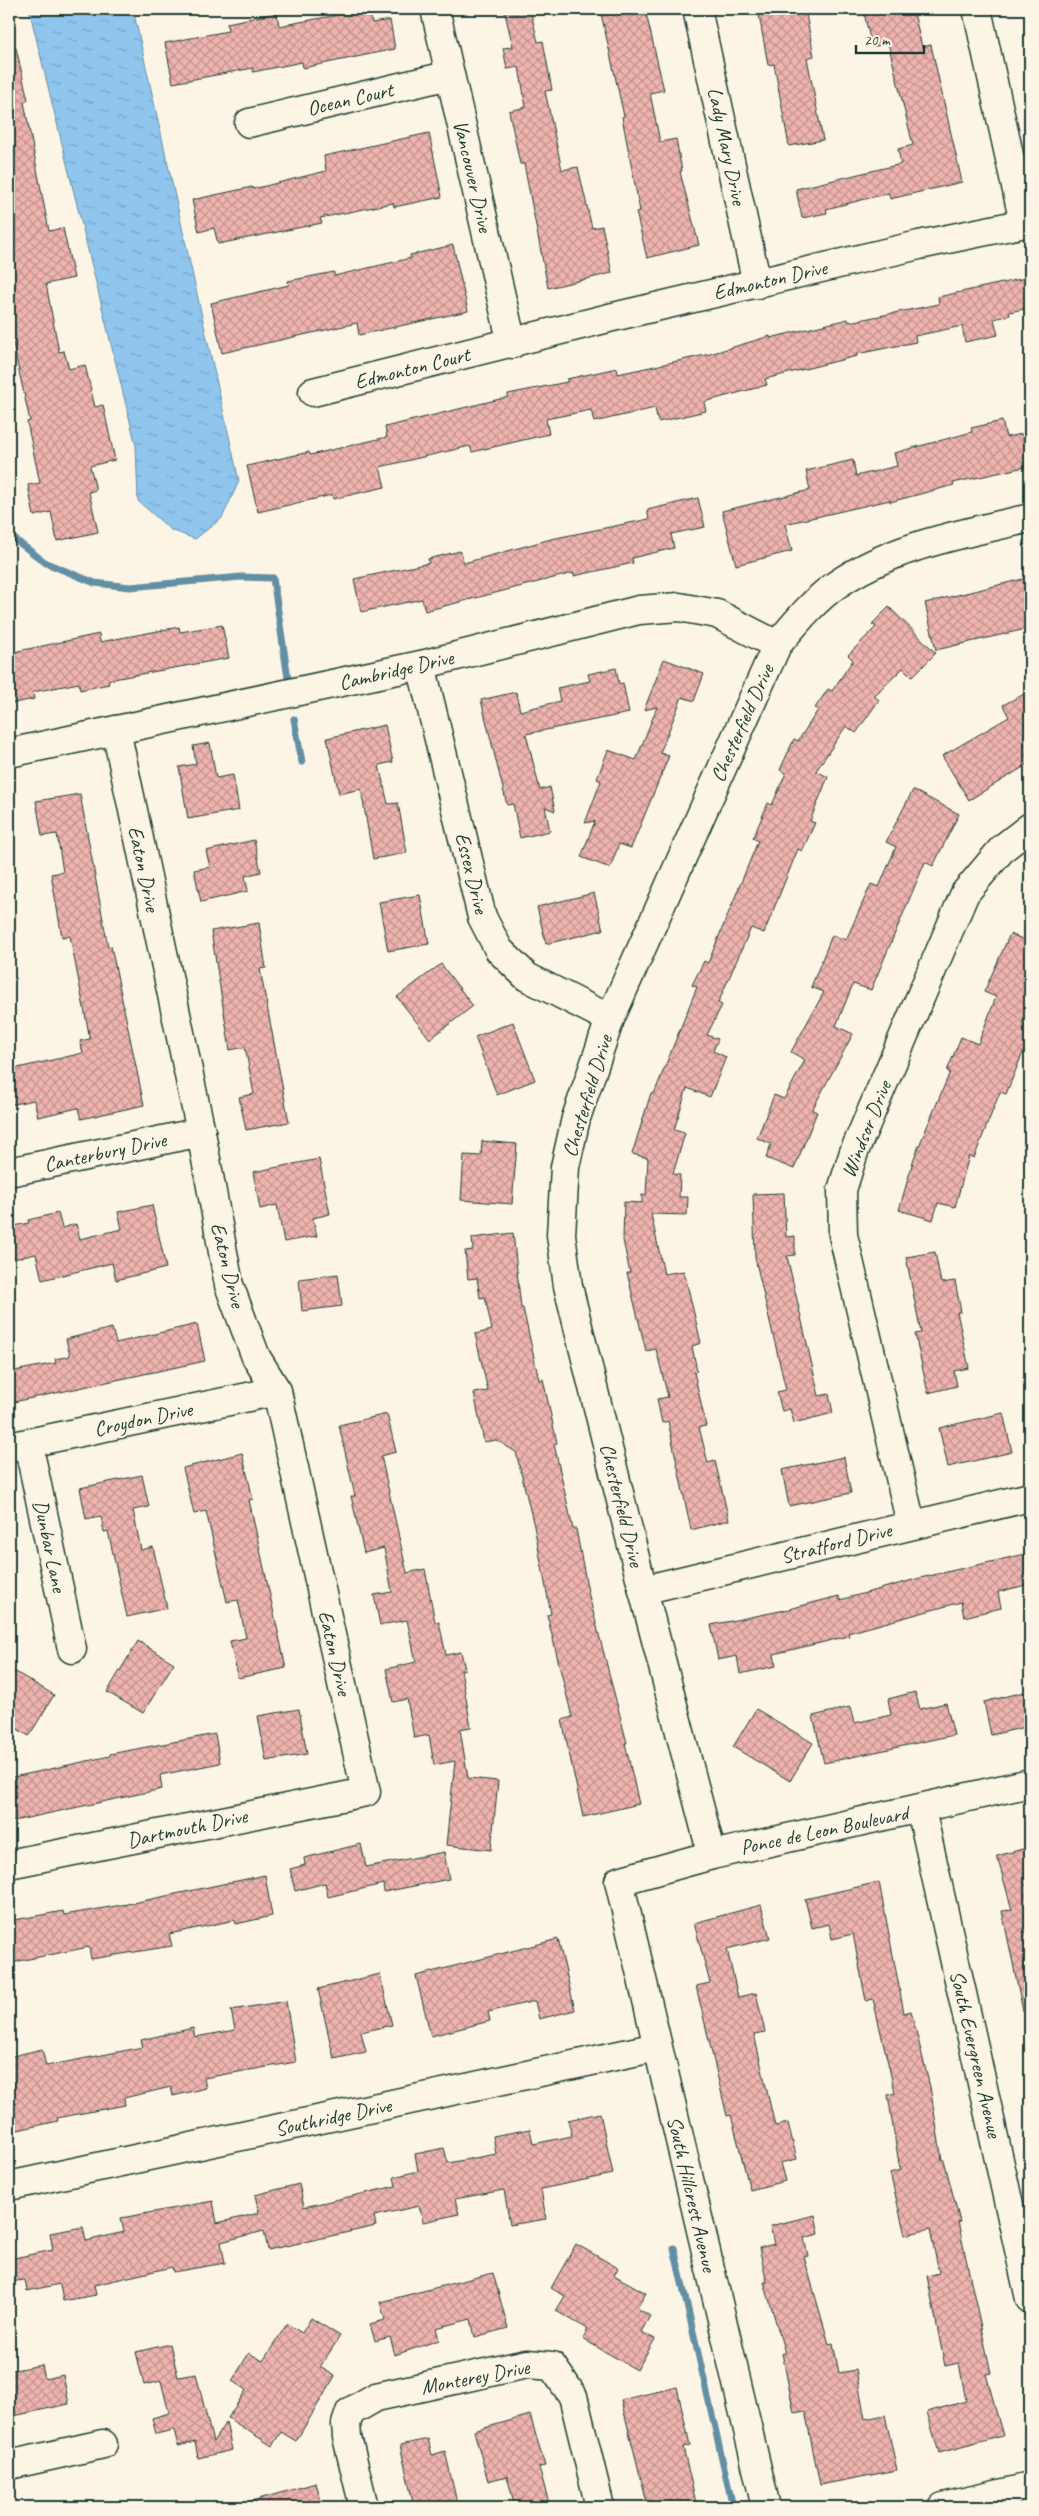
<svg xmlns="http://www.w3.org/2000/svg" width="1039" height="2516" font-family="Caveat,sans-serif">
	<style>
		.water { fill: url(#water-ripples); stroke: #638fa4 }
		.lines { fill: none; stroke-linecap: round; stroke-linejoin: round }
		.stream { stroke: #638fa4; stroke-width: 7 }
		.building { fill: url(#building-cross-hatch); stroke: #1f3d34 }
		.minor-casing { stroke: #1f3d34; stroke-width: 31 }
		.minor { stroke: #fcf5e5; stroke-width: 28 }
		.labels { text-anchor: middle; stroke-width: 4; stroke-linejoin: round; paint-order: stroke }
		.street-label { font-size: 21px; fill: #1f3d34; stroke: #fcf5e5 }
	</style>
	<defs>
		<pattern id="water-ripples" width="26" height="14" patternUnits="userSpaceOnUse" patternTransform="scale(1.25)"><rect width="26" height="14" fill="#90c6ee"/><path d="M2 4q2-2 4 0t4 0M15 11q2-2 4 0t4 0" fill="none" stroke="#75a2c2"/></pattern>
		<pattern id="building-cross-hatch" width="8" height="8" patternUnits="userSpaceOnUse" patternTransform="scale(1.25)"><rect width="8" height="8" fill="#f0b4b0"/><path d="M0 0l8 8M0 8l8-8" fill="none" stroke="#c29490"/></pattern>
	</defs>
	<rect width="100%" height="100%" fill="#fcf5e5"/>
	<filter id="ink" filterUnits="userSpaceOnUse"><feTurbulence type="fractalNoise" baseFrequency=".02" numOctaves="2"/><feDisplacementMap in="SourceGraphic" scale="10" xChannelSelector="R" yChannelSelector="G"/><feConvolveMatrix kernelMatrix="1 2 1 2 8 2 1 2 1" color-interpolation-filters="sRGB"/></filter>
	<g filter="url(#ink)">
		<path class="water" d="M 29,9 L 133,9 L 239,481 L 222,518 L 195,539 L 171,530 L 138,501 L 136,446 Z"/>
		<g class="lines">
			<g class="stream">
				<path d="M 9,535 L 46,563 L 95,583 L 130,587 L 241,577 L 273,578 L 288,678"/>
				<path d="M 294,719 L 302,762"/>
				<path d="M 674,2248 L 733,2507"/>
			</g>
		</g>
		<g class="building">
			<path d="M 369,9 L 372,23 L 390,20 L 395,49 L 303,68 L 302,62 L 253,72 L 253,68 L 173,83 L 165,43 L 228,31 L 227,23 L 277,13 L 279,26 Z"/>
			<path d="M 504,9 L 530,9 L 538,42 L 543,41 L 552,90 L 545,91 L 562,170 L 578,167 L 592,228 L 602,226 L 612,273 L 548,288 L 524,164 L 520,164 L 509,111 L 526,107 L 519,67 L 507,69 L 503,48 L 513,47 Z"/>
			<path d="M 600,9 L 645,9 L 664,90 L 650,93 L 660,142 L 676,139 L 682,171 L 680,172 L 699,245 L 647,258 L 636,212 L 640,211 L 622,117 L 624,116 Z"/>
			<path d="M 758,9 L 805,9 L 814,56 L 807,58 L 823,140 L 789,146 L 774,64 L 768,65 Z"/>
			<path d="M 863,9 L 913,9 L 922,47 L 931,45 L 962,182 L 890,199 L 889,193 L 826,209 L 827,213 L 802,218 L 796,189 L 901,164 L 898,149 L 913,145 L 888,43 L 872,47 Z"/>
			<path d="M 16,48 L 28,100 L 24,102 L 49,231 L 63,228 L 74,278 L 46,284 L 59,352 L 64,351 L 69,369 L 85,365 L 95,407 L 103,405 L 115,460 L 90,466 L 96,490 L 89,492 L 98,532 L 57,541 L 51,512 L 34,516 L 28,485 L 40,483 L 27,422 L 30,421 L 9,326 L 9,49 Z"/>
			<path d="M 429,133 L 442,197 L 394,207 L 393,203 L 320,218 L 322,223 L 218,244 L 214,228 L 199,232 L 192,200 L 252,187 L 253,189 L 326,171 L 324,156 Z"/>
			<path d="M 453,245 L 468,311 L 359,335 L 357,323 L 222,353 L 211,303 L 289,285 L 288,281 L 334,272 L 334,276 L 411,258 L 410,255 Z"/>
			<path d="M 1030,277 L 1030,308 L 1009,312 L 1010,315 L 994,319 L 998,335 L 965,342 L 962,326 L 915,336 L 916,342 L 857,354 L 857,356 L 765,379 L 767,385 L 704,402 L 706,411 L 658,422 L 655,408 L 594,422 L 591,410 L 546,419 L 549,434 L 472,452 L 470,446 L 380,467 L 385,487 L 333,499 L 332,495 L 258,512 L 247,466 L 309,452 L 310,455 L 387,437 L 385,427 L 508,397 L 508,394 L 567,382 L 567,379 L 617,368 L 618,374 L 710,354 L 770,336 L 770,338 L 848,319 L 849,322 L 939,304 L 938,297 Z"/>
			<path d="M 1002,421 L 1006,437 L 1022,434 L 1029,466 L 953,483 L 954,485 L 890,502 L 890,500 L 785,524 L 792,551 L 736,565 L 722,511 L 810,490 L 806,471 L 853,460 L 856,476 L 897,466 L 894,453 L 972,432 L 971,428 Z"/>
			<path d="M 698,498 L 705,527 L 671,534 L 674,548 L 632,558 L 633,563 L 574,576 L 573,573 L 425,611 L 422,599 L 361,612 L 354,579 L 429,563 L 428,559 L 460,551 L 464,563 L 551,539 L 649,519 L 647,510 Z"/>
			<path d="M 1027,578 L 1030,591 L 1030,628 L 936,650 L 925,603 Z"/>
			<path d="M 889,607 L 936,653 L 912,677 L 903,668 L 874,696 L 879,700 L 856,733 L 846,726 L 816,771 L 828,777 L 810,821 L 815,823 L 802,851 L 798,849 L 764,933 L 751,928 L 718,1003 L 722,1005 L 707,1035 L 718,1039 L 713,1051 L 726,1057 L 710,1097 L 687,1088 L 674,1130 L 685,1133 L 673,1174 L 680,1175 L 679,1197 L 688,1197 L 687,1215 L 651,1214 L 664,1274 L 684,1271 L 701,1343 L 692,1346 L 697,1371 L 694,1372 L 706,1426 L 699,1427 L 708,1463 L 715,1461 L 729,1520 L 691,1530 L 668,1421 L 662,1423 L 657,1399 L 668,1397 L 656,1349 L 646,1351 L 627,1273 L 630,1273 L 623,1240 L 624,1202 L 642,1203 L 642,1195 L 646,1195 L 648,1158 L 632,1154 L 651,1093 L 654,1094 L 697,987 L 692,985 L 704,961 L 708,963 L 758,841 L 753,838 L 768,803 L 772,805 L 786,773 L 780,770 L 794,739 L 798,741 L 818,710 L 815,708 L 828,689 L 832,691 L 853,660 L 848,655 L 876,627 L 872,624 Z"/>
			<path d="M 222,625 L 229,658 L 108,680 L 109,684 L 80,690 L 79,683 L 33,692 L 34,699 L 9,704 L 9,653 L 99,634 L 100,642 L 179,627 L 180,632 Z"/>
			<path d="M 664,659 L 704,674 L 694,701 L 682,697 L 660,753 L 669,756 L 631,848 L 619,844 L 610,868 L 581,857 L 595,821 L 585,823 L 601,781 L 597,779 L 608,750 L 636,760 L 657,707 L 644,710 Z"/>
			<path d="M 616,668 L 619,684 L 623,683 L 629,713 L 526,734 L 540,790 L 550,787 L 555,811 L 545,807 L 550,831 L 520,838 L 513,804 L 507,805 L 481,700 L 516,692 L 520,711 L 560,701 L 557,688 L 590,681 L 588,674 Z"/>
			<path d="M 1030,691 L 1030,763 L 969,800 L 942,756 L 1009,717 L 1003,705 Z"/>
			<path d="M 385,725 L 393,762 L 379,765 L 388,804 L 398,803 L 407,853 L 373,859 L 361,789 L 339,794 L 327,738 Z"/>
			<path d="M 210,743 L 216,778 L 233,775 L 239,810 L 188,819 L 179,767 L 196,764 L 193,746 Z"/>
			<path d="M 913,790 L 959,814 L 933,866 L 925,862 L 871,990 L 853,984 L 836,1026 L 853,1034 L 812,1110 L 817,1112 L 794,1169 L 766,1158 L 771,1144 L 757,1138 L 774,1095 L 784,1099 L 805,1060 L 791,1052 L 824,992 L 811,987 L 832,935 L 846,940 L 871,884 L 879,887 L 896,847 L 886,842 Z"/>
			<path d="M 80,794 L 108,947 L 111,946 L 144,1105 L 81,1119 L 78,1108 L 38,1117 L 34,1100 L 9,1105 L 9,1070 L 83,1053 L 80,1041 L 90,1039 L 70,936 L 62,937 L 51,874 L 63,872 L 57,834 L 42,836 L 36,801 Z"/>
			<path d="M 254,840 L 261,872 L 245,876 L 248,891 L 201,902 L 194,870 L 210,867 L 206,851 Z"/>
			<path d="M 594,893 L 603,930 L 546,944 L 537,907 Z"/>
			<path d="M 420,895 L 429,944 L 388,951 L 379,902 Z"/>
			<path d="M 259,923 L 266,968 L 260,969 L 289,1122 L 246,1130 L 239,1097 L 254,1094 L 245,1047 L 230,1050 L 211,931 Z"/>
			<path d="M 1010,934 L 1030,942 L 1030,1005 L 1022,1024 L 1030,1027 L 1030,1035 L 1006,1094 L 1000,1092 L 974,1158 L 969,1156 L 955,1207 L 938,1203 L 933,1220 L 899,1210 L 914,1158 L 950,1072 L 947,1071 L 961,1037 L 978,1044 L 996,997 L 984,992 Z"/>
			<path d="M 441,964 L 473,1006 L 430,1039 L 397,997 Z"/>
			<path d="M 513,1022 L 535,1080 L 497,1095 L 475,1037 Z"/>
			<path d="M 482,1141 L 517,1144 L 512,1204 L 461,1200 L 464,1155 L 481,1156 Z"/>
			<path d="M 319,1159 L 330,1214 L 313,1218 L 317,1236 L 284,1242 L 277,1205 L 260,1209 L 253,1172 Z"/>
			<path d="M 784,1193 L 786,1237 L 795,1236 L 795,1255 L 787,1256 L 819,1396 L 829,1394 L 833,1413 L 794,1423 L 790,1409 L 782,1411 L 777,1392 L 786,1390 L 755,1258 L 753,1194 Z"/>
			<path d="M 152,1205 L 166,1268 L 116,1280 L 112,1263 L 42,1280 L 36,1254 L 9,1260 L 9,1227 L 29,1223 L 28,1220 L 58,1213 L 62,1228 L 76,1224 L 80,1239 L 122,1229 L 118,1212 Z"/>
			<path d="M 513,1233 L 521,1308 L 523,1308 L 539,1380 L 543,1379 L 557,1443 L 554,1444 L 573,1529 L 576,1529 L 588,1592 L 627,1743 L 625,1743 L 639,1804 L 583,1817 L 562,1720 L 572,1717 L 547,1615 L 551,1614 L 534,1526 L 516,1452 L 496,1440 L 484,1442 L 474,1393 L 488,1391 L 475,1334 L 492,1330 L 485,1297 L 480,1298 L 477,1278 L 468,1279 L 465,1251 L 473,1250 L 472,1238 Z"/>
			<path d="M 935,1252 L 941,1283 L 955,1281 L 961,1312 L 957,1312 L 969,1368 L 954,1371 L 957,1386 L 928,1393 L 915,1334 L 921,1333 L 906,1257 Z"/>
			<path d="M 338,1274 L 342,1306 L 302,1311 L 299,1279 Z"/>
			<path d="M 197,1324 L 205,1361 L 9,1403 L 9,1372 L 56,1363 L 55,1359 L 70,1356 L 66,1339 L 112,1328 L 116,1343 Z"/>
			<path d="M 1003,1413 L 1012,1452 L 948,1467 L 939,1428 Z"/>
			<path d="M 387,1414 L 396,1452 L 381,1456 L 407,1573 L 425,1569 L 435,1622 L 439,1622 L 446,1655 L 461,1652 L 465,1669 L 461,1670 L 471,1727 L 460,1729 L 468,1778 L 498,1781 L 491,1850 L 446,1845 L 455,1761 L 434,1765 L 429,1735 L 414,1738 L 407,1699 L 393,1702 L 386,1669 L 416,1662 L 407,1620 L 380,1625 L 374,1595 L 392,1592 L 384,1548 L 364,1553 L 351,1496 L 355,1496 L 339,1425 Z"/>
			<path d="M 242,1453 L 253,1499 L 249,1500 L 286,1668 L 238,1678 L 230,1641 L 246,1638 L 238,1600 L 227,1602 L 206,1511 L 194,1514 L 183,1468 Z"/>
			<path d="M 844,1457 L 851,1493 L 789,1506 L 782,1470 Z"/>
			<path d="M 142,1475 L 149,1507 L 133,1510 L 141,1550 L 153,1547 L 167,1608 L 127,1617 L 108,1531 L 104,1532 L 101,1516 L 86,1519 L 80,1488 Z"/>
			<path d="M 1030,1553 L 1030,1584 L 998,1592 L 1001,1608 L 964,1617 L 961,1602 L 848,1633 L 849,1636 L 774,1654 L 776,1666 L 740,1674 L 737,1656 L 718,1660 L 711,1625 L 785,1610 L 839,1596 L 840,1600 L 920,1578 Z"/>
			<path d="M 138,1641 L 174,1663 L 143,1713 L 107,1692 Z"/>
			<path d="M 9,1668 L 54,1695 L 29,1736 L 9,1724 Z"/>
			<path d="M 915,1692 L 920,1709 L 946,1703 L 954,1735 L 824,1763 L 813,1716 L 850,1707 L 854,1723 L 891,1715 L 888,1699 Z"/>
			<path d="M 1024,1692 L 1030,1726 L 991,1735 L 984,1702 Z"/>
			<path d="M 299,1709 L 307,1754 L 266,1761 L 258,1716 Z"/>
			<path d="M 756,1709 L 813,1743 L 790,1781 L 733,1747 Z"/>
			<path d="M 215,1734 L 220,1763 L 160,1775 L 162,1789 L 9,1822 L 9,1778 L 110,1756 L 110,1754 Z"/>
			<path d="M 361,1844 L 366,1867 L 444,1852 L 449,1879 L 384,1892 L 383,1884 L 328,1897 L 325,1883 L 295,1891 L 290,1869 L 305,1865 L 304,1858 Z"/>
			<path d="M 1030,1847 L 1030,2010 L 1023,2011 L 1002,1911 L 1012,1910 L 997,1856 Z"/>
			<path d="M 265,1875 L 272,1916 L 236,1924 L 235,1920 L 169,1934 L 172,1946 L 91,1959 L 89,1947 L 9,1963 L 9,1921 L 63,1911 L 64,1915 L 133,1903 Z"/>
			<path d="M 879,1882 L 904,2013 L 911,2011 L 930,2087 L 942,2160 L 944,2160 L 960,2222 L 958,2222 L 991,2373 L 986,2374 L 1003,2436 L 939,2453 L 927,2412 L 966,2401 L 959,2363 L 945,2366 L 927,2276 L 939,2273 L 930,2229 L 905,2235 L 890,2173 L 900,2170 L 888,2095 L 895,2093 L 873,1999 L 866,2001 L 853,1934 L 832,1939 L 829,1924 L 812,1928 L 805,1899 Z"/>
			<path d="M 761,1905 L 770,1938 L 727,1949 L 738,1997 L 756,1993 L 765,2032 L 754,2034 L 775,2126 L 788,2123 L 797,2159 L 780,2163 L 785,2181 L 750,2190 L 731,2115 L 727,2116 L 696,1986 L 710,1983 L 694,1923 Z"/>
			<path d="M 558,1939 L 575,2010 L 539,2019 L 535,2001 L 488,2012 L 490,2021 L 431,2036 L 416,1976 Z"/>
			<path d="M 380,1974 L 392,2025 L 361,2032 L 366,2052 L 334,2059 L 318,1989 Z"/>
			<path d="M 286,2001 L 296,2062 L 204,2078 L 206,2088 L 173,2096 L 171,2087 L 124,2098 L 125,2105 L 57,2118 L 58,2121 L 9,2132 L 9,2057 L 42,2049 L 46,2066 L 143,2047 L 141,2040 L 193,2028 L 195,2037 L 235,2030 L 231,2010 Z"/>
			<path d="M 600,2113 L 613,2174 L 541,2189 L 546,2219 L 510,2225 L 504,2190 L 455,2199 L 459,2214 L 423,2222 L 419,2206 L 374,2216 L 376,2226 L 268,2250 L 264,2231 L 221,2242 L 225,2263 L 173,2272 L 172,2267 L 94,2285 L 96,2295 L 63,2301 L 60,2284 L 27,2291 L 25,2280 L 9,2282 L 9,2259 L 53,2250 L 50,2233 L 83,2227 L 86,2241 L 124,2232 L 121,2218 L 213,2201 L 217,2223 L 259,2213 L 255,2195 L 299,2184 L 304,2207 L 396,2186 L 394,2177 L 418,2171 L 415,2154 L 444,2148 L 448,2163 L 496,2154 L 493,2136 L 530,2129 L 533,2144 L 572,2136 L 568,2120 Z"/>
			<path d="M 815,2215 L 819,2234 L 804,2238 L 808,2256 L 804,2257 L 829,2344 L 833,2343 L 839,2373 L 856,2370 L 865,2419 L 885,2415 L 897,2470 L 820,2485 L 805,2411 L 794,2413 L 782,2353 L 785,2353 L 764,2282 L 767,2282 L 759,2248 L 774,2244 L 770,2226 Z"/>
			<path d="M 576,2244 L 618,2268 L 614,2275 L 646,2293 L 637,2308 L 650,2316 L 641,2332 L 655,2339 L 637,2370 L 583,2339 L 588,2329 L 556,2311 L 565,2296 L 551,2288 Z"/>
			<path d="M 493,2273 L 508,2328 L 475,2337 L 471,2319 L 436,2328 L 439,2340 L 395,2355 L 390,2337 L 375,2341 L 370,2324 L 385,2320 L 380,2302 Z"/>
			<path d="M 311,2318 L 340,2336 L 320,2367 L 335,2376 L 296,2441 L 281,2432 L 272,2446 L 228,2418 L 246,2390 L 232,2381 L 249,2353 L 263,2361 L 287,2324 L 302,2333 Z"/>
			<path d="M 170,2344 L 178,2377 L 196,2374 L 213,2442 L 226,2422 L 232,2450 L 198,2458 L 195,2442 L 178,2446 L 174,2430 L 156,2434 L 152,2418 L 169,2413 L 161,2381 L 144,2385 L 136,2352 Z"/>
			<path d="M 42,2365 L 45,2379 L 63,2375 L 69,2404 L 9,2417 L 9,2371 Z"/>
			<path d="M 677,2387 L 690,2445 L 683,2447 L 697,2507 L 648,2507 L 621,2400 Z"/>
			<path d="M 530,2415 L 545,2466 L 539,2467 L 550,2507 L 515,2507 L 507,2476 L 488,2481 L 474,2431 Z"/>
			<path d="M 428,2439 L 432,2455 L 445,2451 L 458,2507 L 414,2507 L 400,2445 Z"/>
			<path d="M 316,2483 L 323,2507 L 248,2507 L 248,2502 Z"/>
		</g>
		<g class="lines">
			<defs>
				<g id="minor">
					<path d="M 435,9 L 512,344"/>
					<path d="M 697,9 L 757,284"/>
					<path d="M 977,9 L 1024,223"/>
					<path d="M 249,123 L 450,75"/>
					<path d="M 313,392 L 613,317 L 919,245 L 1030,222"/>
					<path d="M 421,665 L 482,917 L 499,950 L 527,977 L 610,1019"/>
					<path d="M 9,753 L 421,665 L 639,610 L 679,607 L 717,614 L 777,645"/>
					<path d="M 9,1172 L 201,1132"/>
					<path d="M 28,1443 L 72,1649"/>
					<path d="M 9,1447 L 277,1391"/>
					<path d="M 911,1524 L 843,1235 L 842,1190 L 854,1152 L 965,893 L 1003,848 L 1030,827"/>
					<path d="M 643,1590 L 1030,1497"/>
					<path d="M 921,1809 L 1030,2299"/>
					<path d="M 712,1855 L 643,1590 L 568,1286 L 561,1235 L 565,1167 L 576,1118 L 610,1019 L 777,645 C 795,624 813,601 836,585 C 893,545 964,534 1030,518"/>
					<path d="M 9,1864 L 366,1792 L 277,1391 L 256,1357 L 229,1285 L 201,1132 L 116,730"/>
					<path d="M 9,2186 L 657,2047"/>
					<path d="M 9,2465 L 103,2444"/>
					<path d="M 364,2507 L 347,2437 L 346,2424 L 350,2412 L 376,2397 L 527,2364 L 552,2366 L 573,2396 L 600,2507"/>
					<path d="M 766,2507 L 619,1881 L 712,1855 L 1030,1783"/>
					<path d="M 943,2507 L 1030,2487"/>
				</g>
			</defs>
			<use href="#minor" class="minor-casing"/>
			<use href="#minor" class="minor"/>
		</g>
	</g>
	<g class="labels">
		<g class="street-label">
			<text transform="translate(350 99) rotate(-13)" y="7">Ocean Court</text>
			<text transform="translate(727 146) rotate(78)" y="7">Lady Mary Drive</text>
			<text transform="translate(473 176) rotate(77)" y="7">Vancouver Drive</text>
			<text transform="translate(770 280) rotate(-13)" y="7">Edmonton Drive</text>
			<text transform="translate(412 368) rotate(-14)" y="7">Edmonton Court</text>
			<text transform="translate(396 670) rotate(-13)" y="7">Cambridge Drive</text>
			<text transform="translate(742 723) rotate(-66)" y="7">Chesterfield Drive</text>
			<text transform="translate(144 869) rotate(78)" y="7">Eaton Drive</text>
			<text transform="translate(472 873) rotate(76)" y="7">Essex Drive</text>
			<text transform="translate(587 1096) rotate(-73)" y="7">Chesterfield Drive</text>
			<text transform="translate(866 1129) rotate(-68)" y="7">Windsor Drive</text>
			<text transform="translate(105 1152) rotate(-12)" y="7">Canterbury Drive</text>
			<text transform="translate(228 1265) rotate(76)" y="7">Eaton Drive</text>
			<text transform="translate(143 1419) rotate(-12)" y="7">Croydon Drive</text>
			<text transform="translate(622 1505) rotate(76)" y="7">Chesterfield Drive</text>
			<text transform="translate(836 1543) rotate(-14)" y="7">Stratford Drive</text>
			<text transform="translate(50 1546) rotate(78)" y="7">Dunbar Lane</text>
			<text transform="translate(335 1653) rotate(77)" y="7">Eaton Drive</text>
			<text transform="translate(187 1828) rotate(-12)" y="7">Dartmouth Drive</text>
			<text transform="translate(824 1830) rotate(-12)" y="7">Ponce de Leon Boulevard</text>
			<text transform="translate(976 2054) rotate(77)" y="7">South Evergreen Avenue</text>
			<text transform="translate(333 2117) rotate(-12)" y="7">Southridge Drive</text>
			<text transform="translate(692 2194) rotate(77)" y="7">South Hillcrest Avenue</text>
			<text transform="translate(475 2377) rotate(-11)" y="7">Monterey Drive</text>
		</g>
	</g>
	<rect width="1039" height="2516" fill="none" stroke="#fcf5e5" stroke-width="30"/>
	<rect x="15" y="15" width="1009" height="2486" fill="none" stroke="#1f3d34" stroke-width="2" filter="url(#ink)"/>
	<path d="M856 45v8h68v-8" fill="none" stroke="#1f3d34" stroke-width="2.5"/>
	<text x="864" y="45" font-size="15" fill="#1f3d34" stroke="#fcf5e5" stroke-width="4" paint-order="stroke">20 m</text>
</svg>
